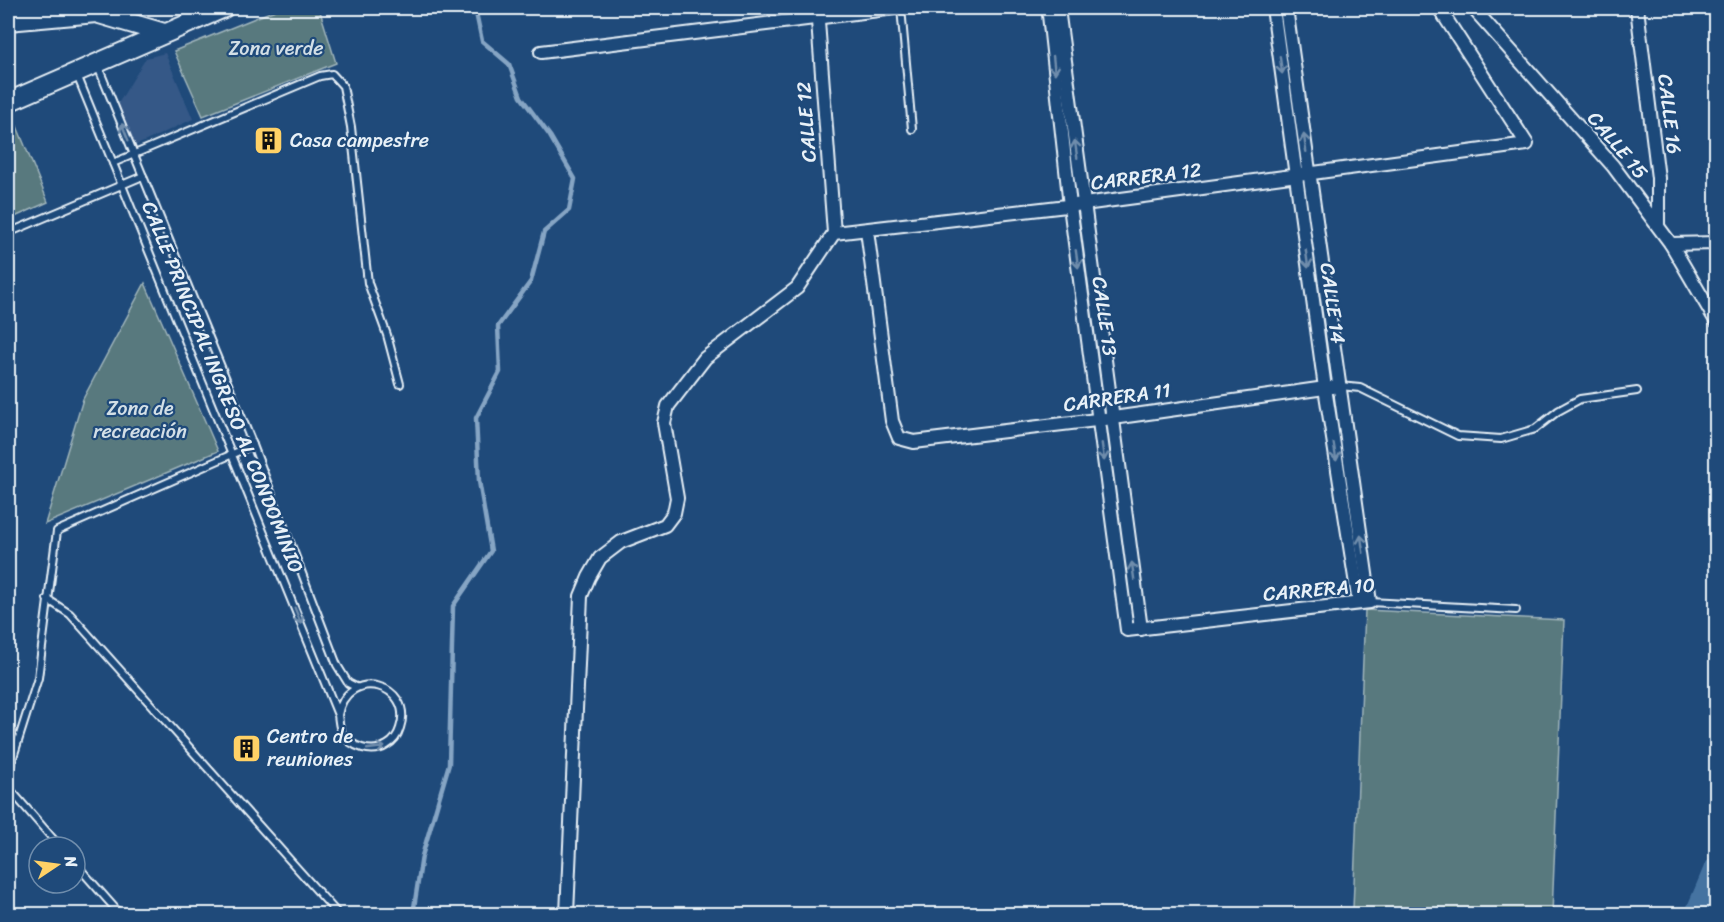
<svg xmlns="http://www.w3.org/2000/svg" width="1724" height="922" font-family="Sriracha,sans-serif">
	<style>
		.built { fill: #345887 }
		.green { fill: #59797e; stroke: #a0b5bb; stroke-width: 1.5 }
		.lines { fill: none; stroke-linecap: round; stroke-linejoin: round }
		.stream { stroke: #86a5c4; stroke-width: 4.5 }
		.river { stroke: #4573a1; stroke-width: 26 }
		.lane-casing { stroke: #e8f1f8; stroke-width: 10 }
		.street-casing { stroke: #e8f1f8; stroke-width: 16 }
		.secondary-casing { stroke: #e8f1f8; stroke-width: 22 }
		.lane { stroke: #1f4a7a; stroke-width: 6 }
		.street { stroke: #1f4a7a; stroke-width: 12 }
		.secondary { stroke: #1f4a7a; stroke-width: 18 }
		.oneway { stroke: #6f8dac }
		.labels { text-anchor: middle; stroke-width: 4.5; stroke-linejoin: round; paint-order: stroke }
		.park-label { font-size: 20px; fill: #d3dfe6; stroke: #1f4a7a }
		.street-label { font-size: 20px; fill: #e8f1f8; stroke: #1f4a7a }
		.poi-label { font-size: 20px; fill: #e8f1f8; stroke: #1f4a7a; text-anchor: start }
	</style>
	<rect width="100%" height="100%" fill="#1f4a7a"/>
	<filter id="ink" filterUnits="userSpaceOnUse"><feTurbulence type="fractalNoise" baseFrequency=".0167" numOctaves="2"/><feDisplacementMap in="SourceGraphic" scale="12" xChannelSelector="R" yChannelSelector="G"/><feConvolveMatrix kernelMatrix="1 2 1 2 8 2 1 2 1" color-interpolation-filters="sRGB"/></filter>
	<g filter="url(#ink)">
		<path class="built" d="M 165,53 L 193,119 L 135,146 L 116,107 L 146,58 Z"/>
		<g class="green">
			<path d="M 280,8 L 319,8 L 336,63 L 203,116 L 174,51 Z"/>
			<path d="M 14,119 L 48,202 L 8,220 L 8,122 Z"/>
			<path d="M 145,283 L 218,451 L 45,524 L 83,399 Z"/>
			<path d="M 1365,610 L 1564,620 L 1552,914 L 1463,914 L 1353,909 Z"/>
		</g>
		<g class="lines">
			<path class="stream" d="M 413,914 L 422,856 L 449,764 L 453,606 L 491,551 L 479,481 L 476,418 L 500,372 L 498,326 L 531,281 L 544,232 L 569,210 L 575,179 L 550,136 L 521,97 L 509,64 L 482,41 L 475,8"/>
			<path class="river" d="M 1698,914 L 1716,871"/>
			<defs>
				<g id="lane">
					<path d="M 901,8 L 912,129"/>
					<path d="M 97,64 L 253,445 L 337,665 L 348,683 L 356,687"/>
					<path d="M 77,75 L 338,715 C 339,721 339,728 342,733 C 351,747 372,755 387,745 C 394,741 398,735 400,728 C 415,684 347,665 338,715"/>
					<path d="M 113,163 L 320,76 L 332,74 L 343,86 L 351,127 L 368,283 L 387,335 L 400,384"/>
					<path d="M 8,233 L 143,176"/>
					<path d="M 1340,386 L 1360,388 L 1458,436 L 1501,439 L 1535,429 L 1558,411 L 1580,399 L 1637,391"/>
					<path d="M 47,599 L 70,614 L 338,914"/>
					<path d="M 1370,602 L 1516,610"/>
					<path d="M 8,773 L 38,678 L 57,531 L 253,445"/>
					<path d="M 8,787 L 60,847"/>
					<path d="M 75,863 L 120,914"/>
				</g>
				<g id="street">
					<path d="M 817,8 L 834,233"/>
					<path d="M 1051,8 L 1049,15 L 1070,206 L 1127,630 L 1370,602 L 1286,8"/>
					<path d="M 1054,8 L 1059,16 L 1141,629"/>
					<path d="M 1273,8 L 1325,388 L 1359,603"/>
					<path d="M 1473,8 L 1613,166 L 1671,244 L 1716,321"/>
					<path d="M 1637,8 L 1658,178 L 1658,226"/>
					<path d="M 541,52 L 895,8"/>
					<path d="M 867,230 L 892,421 L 899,438 L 914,442 L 1113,418 L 1339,386"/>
					<path d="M 1671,244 L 1716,243"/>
					<path d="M 567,914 L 581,596 L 589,577 L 600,558 L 621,542 L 665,525 L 674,513 L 677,498 L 664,423 L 668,406 L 705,358 L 797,288 L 834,233 L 1084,204 L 1527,144 L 1439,8"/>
				</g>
				<g id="secondary">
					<path d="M 8,21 L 96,13 L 164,33"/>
					<path d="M 8,102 L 224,8"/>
				</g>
			</defs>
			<use href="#lane" class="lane-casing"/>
			<use href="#street" class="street-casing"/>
			<use href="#secondary" class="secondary-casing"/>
			<use href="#lane" class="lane"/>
			<use href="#street" class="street"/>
			<use href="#secondary" class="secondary"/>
		</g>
		<defs><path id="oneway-shaft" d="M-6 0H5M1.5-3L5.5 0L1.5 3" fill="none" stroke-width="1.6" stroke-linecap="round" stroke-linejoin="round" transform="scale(1.5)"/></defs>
		<g class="oneway">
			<use href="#oneway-shaft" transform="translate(1054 65) rotate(84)"/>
			<use href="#oneway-shaft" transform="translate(1281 65) rotate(82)"/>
			<use href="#oneway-shaft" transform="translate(125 132) rotate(-112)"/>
			<use href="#oneway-shaft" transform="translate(1305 143) rotate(-98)"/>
			<use href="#oneway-shaft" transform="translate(1076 149) rotate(-98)"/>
			<use href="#oneway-shaft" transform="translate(1077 259) rotate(82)"/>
			<use href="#oneway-shaft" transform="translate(1307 259) rotate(82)"/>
			<use href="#oneway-shaft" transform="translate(1103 452) rotate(82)"/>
			<use href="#oneway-shaft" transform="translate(1335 452) rotate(81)"/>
			<use href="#oneway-shaft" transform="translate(1362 544) rotate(-98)"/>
			<use href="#oneway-shaft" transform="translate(1133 571) rotate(-98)"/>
			<use href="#oneway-shaft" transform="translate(298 616) rotate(68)"/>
			<use href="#oneway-shaft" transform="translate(376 748) rotate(-8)"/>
		</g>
	</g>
	<defs>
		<symbol id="building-square" viewBox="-11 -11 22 22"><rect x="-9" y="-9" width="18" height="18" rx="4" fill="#ffd166" stroke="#1f4a7a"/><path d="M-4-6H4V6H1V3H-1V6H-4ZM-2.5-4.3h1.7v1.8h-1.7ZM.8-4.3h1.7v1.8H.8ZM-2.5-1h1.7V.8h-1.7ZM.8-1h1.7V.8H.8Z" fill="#111"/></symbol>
	</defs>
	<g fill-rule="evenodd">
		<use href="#building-square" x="252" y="124" width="33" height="33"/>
		<use href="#building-square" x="230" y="732" width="33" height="33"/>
	</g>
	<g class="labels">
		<g class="park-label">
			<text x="276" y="55">Zona verde</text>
			<text x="140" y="415">Zona de<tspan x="140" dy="23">recreación</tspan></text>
		</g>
		<g class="street-label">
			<text transform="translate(1670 114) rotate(83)" y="7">CALLE 16</text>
			<text transform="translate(806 122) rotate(-94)" y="7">CALLE 12</text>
			<text transform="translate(1618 145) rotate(50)" y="7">CALLE 15</text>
			<text transform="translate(1146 176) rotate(-7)" y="7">CARRERA 12</text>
			<text transform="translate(1333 303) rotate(82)" y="7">CALLE 14</text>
			<text transform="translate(1105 316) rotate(82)" y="7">CALLE 13</text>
			<text transform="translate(223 387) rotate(68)" y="7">CALLE PRINCIPAL INGRESO AL CONDOMINIO</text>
			<text transform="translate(1117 397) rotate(-8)" y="7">CARRERA 11</text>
			<text transform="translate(1319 589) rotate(-5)" y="7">CARRERA 10</text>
		</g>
		<g class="poi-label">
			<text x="290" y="147">Casa campestre</text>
			<text x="267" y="743">Centro de<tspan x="267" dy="23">reuniones</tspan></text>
		</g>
	</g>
	<rect width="1724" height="922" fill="none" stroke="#1f4a7a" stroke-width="30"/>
	<rect x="15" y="15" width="1694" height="892" fill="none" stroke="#e8f1f8" stroke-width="2" filter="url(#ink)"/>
	<g transform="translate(57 865) rotate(77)"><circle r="28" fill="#1f4a7a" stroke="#6f8dac" stroke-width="1.5"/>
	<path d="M0-4.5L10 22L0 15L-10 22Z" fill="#ffd166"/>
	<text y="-9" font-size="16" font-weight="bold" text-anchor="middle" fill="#e8f1f8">N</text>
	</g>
</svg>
